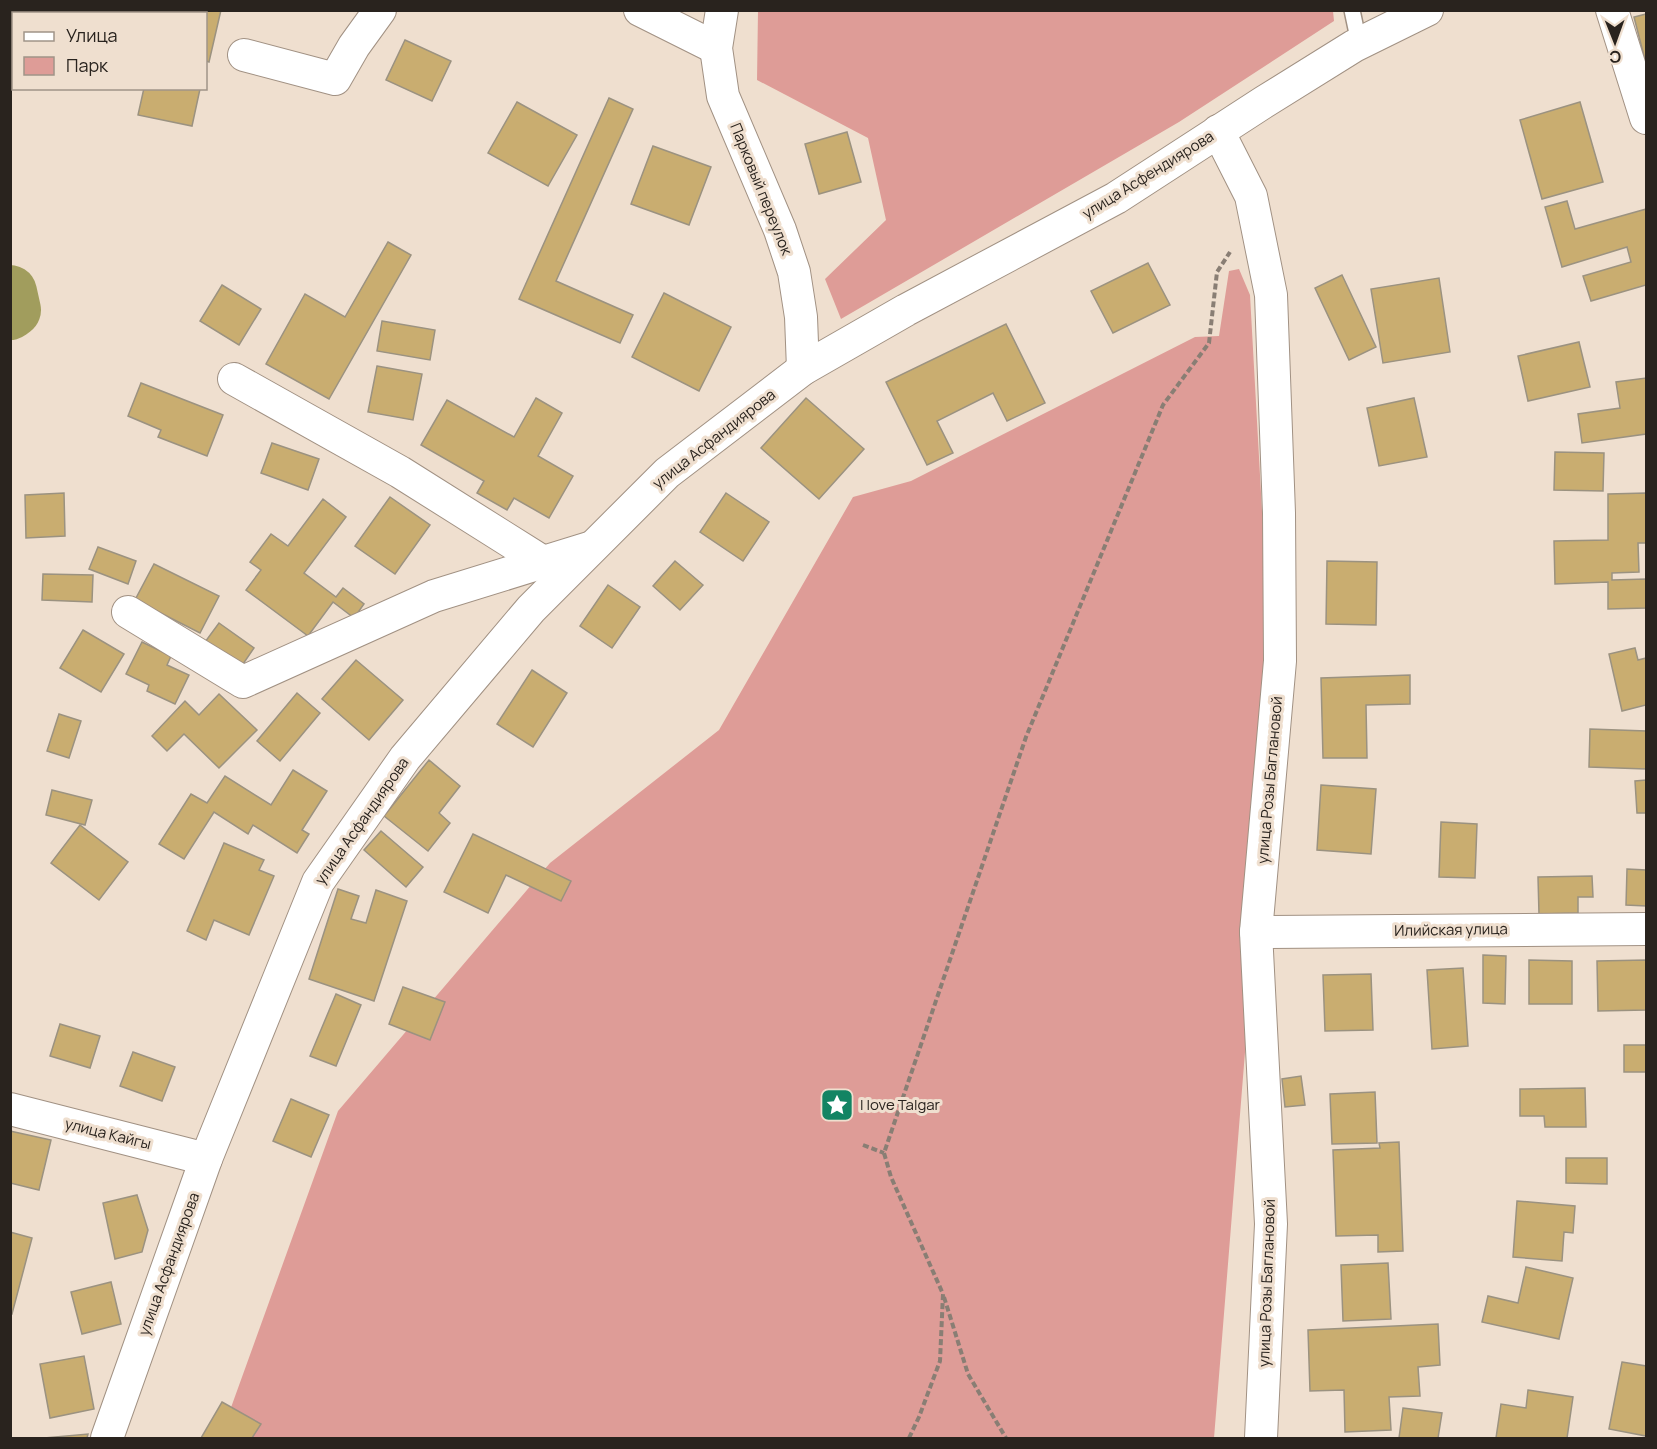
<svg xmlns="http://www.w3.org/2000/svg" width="1657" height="1449" font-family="Manrope,sans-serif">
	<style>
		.green { fill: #de9c97 }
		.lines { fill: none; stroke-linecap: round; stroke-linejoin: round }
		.river { stroke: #a19d5d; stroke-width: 54 }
		.building { fill: #c9ad70; stroke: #9b9280; stroke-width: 1.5 }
		.lane-casing { stroke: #a19183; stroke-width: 18 }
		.street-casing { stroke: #a19183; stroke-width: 34 }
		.path { stroke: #897e74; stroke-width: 4; stroke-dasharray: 6 3; stroke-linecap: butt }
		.lane { stroke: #fff; stroke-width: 15 }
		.street { stroke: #fff; stroke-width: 32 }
		.labels { text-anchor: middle; stroke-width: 6; stroke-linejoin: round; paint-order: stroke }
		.street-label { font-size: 15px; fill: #29231e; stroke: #efdfcf }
		.poi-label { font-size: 15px; fill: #29231e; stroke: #efdfcf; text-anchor: start }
	</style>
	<rect width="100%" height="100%" fill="#efdfcf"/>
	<g class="green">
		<path d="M 1333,11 L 1334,21 L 1179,122 L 841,319 L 825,279 L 886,220 L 868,138 L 757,80 L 758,11 Z"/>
		<path d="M 1239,269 L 1250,295 L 1272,691 L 1257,903 L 1214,1438 L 220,1438 L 338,1111 L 550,863 L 719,730 L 853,497 L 911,481 L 1195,337 L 1219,336 L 1229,271 Z"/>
	</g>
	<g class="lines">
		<path class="river" d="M 10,292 L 14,310 L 10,313"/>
	</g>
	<g class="building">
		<path d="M 181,10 L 221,10 L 209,62 L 206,61 L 206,14 L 181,14 Z"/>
		<path d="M 1646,14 L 1646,64 L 1634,17 Z"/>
		<path d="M 405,40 L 451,61 L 432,101 L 386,80 Z"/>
		<path d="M 144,88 L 200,89 L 192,126 L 138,115 Z"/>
		<path d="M 609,98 L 633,109 L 556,281 L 633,315 L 620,343 L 519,299 Z"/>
		<path d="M 517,102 L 577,135 L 548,186 L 488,153 Z"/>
		<path d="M 1580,102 L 1603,182 L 1542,199 L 1520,120 Z"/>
		<path d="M 847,132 L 861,182 L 819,194 L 805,144 Z"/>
		<path d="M 653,146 L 711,167 L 689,225 L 631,204 Z"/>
		<path d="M 1567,201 L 1575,229 L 1646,209 L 1646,285 L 1591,301 L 1583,276 L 1631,262 L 1627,247 L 1562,267 L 1545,207 Z"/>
		<path d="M 388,242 L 411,255 L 329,399 L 266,364 L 305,294 L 345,317 Z"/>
		<path d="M 1148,263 L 1170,305 L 1113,333 L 1091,291 Z"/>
		<path d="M 1342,275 L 1376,347 L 1349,360 L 1315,288 Z"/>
		<path d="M 1439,278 L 1450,352 L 1383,363 L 1371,289 Z"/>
		<path d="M 222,285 L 261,309 L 239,345 L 200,321 Z"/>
		<path d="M 664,293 L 731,327 L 699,391 L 632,357 Z"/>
		<path d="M 382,321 L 435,330 L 430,360 L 377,351 Z"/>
		<path d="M 1006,324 L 1045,403 L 1007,421 L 993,393 L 937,421 L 953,453 L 927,465 L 886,382 Z"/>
		<path d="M 1579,342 L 1590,387 L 1528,401 L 1518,356 Z"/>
		<path d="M 377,366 L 422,374 L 413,420 L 368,412 Z"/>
		<path d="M 1646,378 L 1646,434 L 1582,443 L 1578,414 L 1620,408 L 1616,382 Z"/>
		<path d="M 141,383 L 223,415 L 207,456 L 158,437 L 161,430 L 128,416 Z"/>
		<path d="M 536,398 L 562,413 L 538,456 L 573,476 L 549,518 L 514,498 L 507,510 L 477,493 L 484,481 L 421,445 L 447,400 L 514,437 Z"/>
		<path d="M 806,398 L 864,449 L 819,499 L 761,448 Z"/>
		<path d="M 1414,398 L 1427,457 L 1379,466 L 1367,408 Z"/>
		<path d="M 272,443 L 319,459 L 308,490 L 261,473 Z"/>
		<path d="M 1555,452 L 1604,453 L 1603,491 L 1554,490 Z"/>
		<path d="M 64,493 L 65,536 L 26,538 L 25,495 Z"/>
		<path d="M 726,493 L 769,522 L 743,561 L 700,532 Z"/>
		<path d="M 1646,493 L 1646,543 L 1638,543 L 1639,572 L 1612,573 L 1612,580 L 1646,579 L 1646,608 L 1608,609 L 1608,582 L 1555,584 L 1554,541 L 1608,540 L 1608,494 Z"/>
		<path d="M 390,497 L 430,525 L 395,574 L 355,546 Z"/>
		<path d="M 323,499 L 346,517 L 304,573 L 336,597 L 343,588 L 364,604 L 354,618 L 333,602 L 308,636 L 246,590 L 261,570 L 250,562 L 271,534 L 288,546 Z"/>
		<path d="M 98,547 L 136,561 L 128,584 L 89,569 Z"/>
		<path d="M 675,561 L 703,585 L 680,610 L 653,586 Z"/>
		<path d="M 1327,561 L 1377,562 L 1376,625 L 1326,624 Z"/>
		<path d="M 154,564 L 219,596 L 200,633 L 135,600 Z"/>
		<path d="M 43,574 L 93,575 L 92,602 L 42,600 Z"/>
		<path d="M 608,585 L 640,607 L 612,648 L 580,626 Z"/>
		<path d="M 219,623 L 254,648 L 241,667 L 205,642 Z"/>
		<path d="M 83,630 L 124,654 L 101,692 L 60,668 Z"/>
		<path d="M 142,642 L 171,656 L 167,665 L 189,675 L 175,704 L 147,691 L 149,685 L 126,674 Z"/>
		<path d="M 1635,648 L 1638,660 L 1646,658 L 1646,705 L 1622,711 L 1609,654 Z"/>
		<path d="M 356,660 L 403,700 L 369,740 L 322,699 Z"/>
		<path d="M 532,670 L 567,693 L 533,747 L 497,724 Z"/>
		<path d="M 1410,675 L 1410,704 L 1366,705 L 1367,758 L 1323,758 L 1321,678 Z"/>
		<path d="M 297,693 L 320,713 L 280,761 L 257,741 Z"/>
		<path d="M 219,694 L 257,730 L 219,768 L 184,734 L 167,751 L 152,736 L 185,701 L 199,715 Z"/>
		<path d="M 59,714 L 81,721 L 69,758 L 47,751 Z"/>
		<path d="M 1590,729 L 1646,731 L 1646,769 L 1589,767 Z"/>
		<path d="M 429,760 L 460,786 L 439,813 L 450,823 L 428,851 L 384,816 Z"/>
		<path d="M 293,770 L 327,791 L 302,830 L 309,834 L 297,853 L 253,825 L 248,834 L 214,812 L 184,859 L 159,844 L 191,794 L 207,803 L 225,776 L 271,805 Z"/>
		<path d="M 1646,780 L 1646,813 L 1637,813 L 1635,781 Z"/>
		<path d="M 1321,785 L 1376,789 L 1371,854 L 1317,850 Z"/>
		<path d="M 52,790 L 92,800 L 85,825 L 46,815 Z"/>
		<path d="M 1441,822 L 1477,824 L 1475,878 L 1439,877 Z"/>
		<path d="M 80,825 L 128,862 L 99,900 L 51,863 Z"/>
		<path d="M 381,831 L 423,867 L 406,887 L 364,850 Z"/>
		<path d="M 473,834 L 571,881 L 561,901 L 506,875 L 488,913 L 444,892 Z"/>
		<path d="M 224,843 L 264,860 L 259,870 L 274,876 L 249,935 L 214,920 L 206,940 L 187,931 Z"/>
		<path d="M 1627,869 L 1646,870 L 1646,906 L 1626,905 Z"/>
		<path d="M 1592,876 L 1593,897 L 1578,897 L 1578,913 L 1539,914 L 1538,877 Z"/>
		<path d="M 338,889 L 359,896 L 351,919 L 366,923 L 376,890 L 407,901 L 374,1001 L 309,979 Z"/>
		<path d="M 1483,955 L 1506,956 L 1505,1004 L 1483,1003 Z"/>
		<path d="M 1529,960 L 1572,961 L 1572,1004 L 1529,1004 Z"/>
		<path d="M 1646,960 L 1646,1010 L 1598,1011 L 1597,961 Z"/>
		<path d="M 1463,968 L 1468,1046 L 1432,1049 L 1427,970 Z"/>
		<path d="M 1371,974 L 1373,1030 L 1325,1031 L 1323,975 Z"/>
		<path d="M 403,987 L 445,1002 L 430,1040 L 389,1024 Z"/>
		<path d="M 336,994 L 361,1005 L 336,1066 L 310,1056 Z"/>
		<path d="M 60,1024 L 100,1036 L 90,1068 L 50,1056 Z"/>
		<rect x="1624" y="1045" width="22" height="27"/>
		<path d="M 133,1052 L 175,1067 L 162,1101 L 120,1086 Z"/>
		<path d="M 1301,1076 L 1305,1105 L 1285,1107 L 1282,1079 Z"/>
		<path d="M 1585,1088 L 1586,1127 L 1545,1127 L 1544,1116 L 1520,1116 L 1520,1089 Z"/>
		<path d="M 1375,1092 L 1377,1143 L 1332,1144 L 1330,1094 Z"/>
		<path d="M 291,1099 L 329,1115 L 311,1157 L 273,1141 Z"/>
		<path d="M 10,1131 L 51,1140 L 39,1190 L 10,1183 Z"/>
		<path d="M 1399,1142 L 1403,1251 L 1378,1252 L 1378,1235 L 1336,1236 L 1333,1150 L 1380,1148 L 1379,1143 Z"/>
		<path d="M 1566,1158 L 1607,1158 L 1607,1184 L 1566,1183 Z"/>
		<path d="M 137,1195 L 148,1230 L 142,1252 L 115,1259 L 103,1203 Z"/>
		<path d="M 1517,1201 L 1575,1206 L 1573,1233 L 1564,1232 L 1562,1261 L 1513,1257 Z"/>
		<path d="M 10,1232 L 32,1238 L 12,1314 L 10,1313 Z"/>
		<path d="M 1388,1263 L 1391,1319 L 1343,1321 L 1341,1265 Z"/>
		<path d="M 1526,1267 L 1573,1278 L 1559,1339 L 1482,1322 L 1488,1296 L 1518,1303 Z"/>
		<path d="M 111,1282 L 121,1324 L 82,1334 L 71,1292 Z"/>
		<path d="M 1438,1324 L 1440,1365 L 1418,1367 L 1420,1396 L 1389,1397 L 1391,1430 L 1345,1432 L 1344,1390 L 1310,1391 L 1308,1330 Z"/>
		<path d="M 84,1356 L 94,1409 L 50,1418 L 40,1364 Z"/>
		<path d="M 1622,1362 L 1646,1366 L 1646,1436 L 1609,1429 Z"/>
		<path d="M 1528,1390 L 1573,1397 L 1567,1438 L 1496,1438 L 1501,1404 L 1526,1408 Z"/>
		<path d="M 222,1402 L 261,1424 L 252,1438 L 201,1438 Z"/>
		<path d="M 1403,1408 L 1442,1413 L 1438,1438 L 1399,1438 Z"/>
		<path d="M 88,1434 L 87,1438 L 44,1438 Z"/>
	</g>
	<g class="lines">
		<defs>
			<path id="lane" d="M 1352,10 L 1359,43"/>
			<g id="street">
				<path d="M 640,10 L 716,48"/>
				<path d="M 722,10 L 716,48 L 723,96 L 780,230 L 794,272 L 801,317 L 803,369"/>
				<path d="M 1612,10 L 1646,118"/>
				<path d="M 244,55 L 335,79 L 354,46 L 380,10"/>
				<path d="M 1218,131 L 1251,196 L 1271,295 L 1279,513 L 1280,661 L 1256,932 L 1271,1224 L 1261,1438"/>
				<path d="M 234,379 L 400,472 L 543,562"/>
				<path d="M 128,612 L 243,682 L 434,596 L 589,548"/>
				<path d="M 1256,932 L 1646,929"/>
				<path d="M 10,1109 L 206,1159"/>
				<path d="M 107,1438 L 206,1159 L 318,882 L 405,758 L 531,609 L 667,473 L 803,369 L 906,310 L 1116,198 L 1264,102 L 1354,46 L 1427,10"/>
			</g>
		</defs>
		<use href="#lane" class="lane-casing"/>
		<use href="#street" class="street-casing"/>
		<g class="path">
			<path d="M 863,1145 L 884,1153"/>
			<path d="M 944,1297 L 968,1374 L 1006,1438"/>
			<path d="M 909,1438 L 919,1417 L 940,1361 L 943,1294 L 891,1177 L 884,1153 L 1026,737 L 1163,405 L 1209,343 L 1217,272 L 1230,252"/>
		</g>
		<use href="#lane" class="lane"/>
		<use href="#street" class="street"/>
	</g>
	<defs>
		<symbol id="sight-square" viewBox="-11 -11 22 22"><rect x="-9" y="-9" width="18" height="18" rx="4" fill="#128463" stroke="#efdfcf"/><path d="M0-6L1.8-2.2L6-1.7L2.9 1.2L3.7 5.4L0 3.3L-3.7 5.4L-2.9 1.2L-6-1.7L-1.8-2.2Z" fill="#fff"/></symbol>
	</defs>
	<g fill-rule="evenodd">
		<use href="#sight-square" x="818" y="1086" width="38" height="38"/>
	</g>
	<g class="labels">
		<g class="street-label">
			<text transform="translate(1148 175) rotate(-32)" y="5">улица Асфендиярова</text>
			<text transform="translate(761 189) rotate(68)" y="5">Парковый переулок</text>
			<text transform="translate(714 439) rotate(-38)" y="5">улица Асфандиярова</text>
			<text transform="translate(1270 780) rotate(-85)" y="5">улица Розы Баглановой</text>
			<text transform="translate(362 821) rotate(-55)" y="5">улица Асфандиярова</text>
			<text transform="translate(1451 930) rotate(-1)" y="5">Илийская улица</text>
			<text transform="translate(108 1134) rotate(14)" y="5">улица Кайгы</text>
			<text transform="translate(169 1264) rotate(-70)" y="5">улица Асфандиярова</text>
			<text transform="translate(1267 1283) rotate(-88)" y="5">улица Розы Баглановой</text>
		</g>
		<g class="poi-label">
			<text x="860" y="1110">I love Talgar</text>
		</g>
	</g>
	<rect width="1657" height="1449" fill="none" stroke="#29231e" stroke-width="24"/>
	<rect x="12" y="12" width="195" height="78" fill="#efdfcf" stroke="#a09488" stroke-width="1.5"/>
	<rect x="24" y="32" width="30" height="9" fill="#ffffff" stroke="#a09488" stroke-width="1.5"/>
	<text x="66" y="42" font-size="18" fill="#29231e">Улица</text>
	<rect x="24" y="57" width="30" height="18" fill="#de9c97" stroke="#a09488" stroke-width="1.5"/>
	<text x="66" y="72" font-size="18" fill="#29231e">Парк</text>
	<g transform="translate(1615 42) rotate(179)" stroke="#efdfcf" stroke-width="4.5" paint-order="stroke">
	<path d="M0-4.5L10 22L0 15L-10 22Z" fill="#29231e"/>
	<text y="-9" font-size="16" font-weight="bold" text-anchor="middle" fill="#29231e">С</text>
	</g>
</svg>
